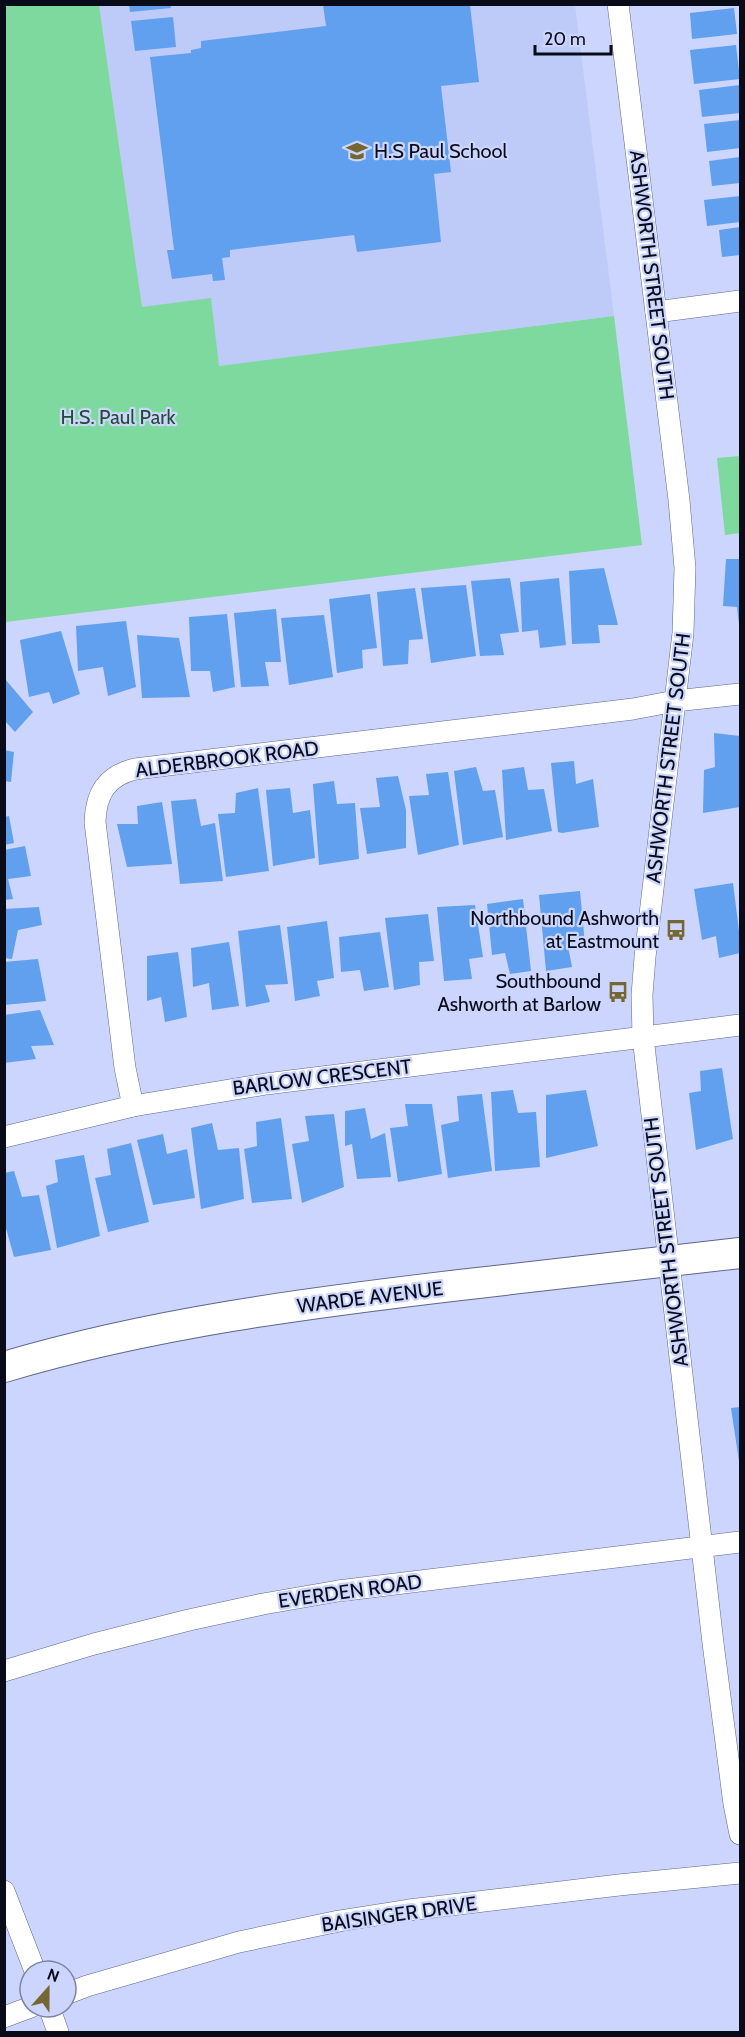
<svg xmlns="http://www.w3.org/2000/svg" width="745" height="2037" font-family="Cabin,sans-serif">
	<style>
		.built { fill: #becaf8 }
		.green { fill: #7dd99e }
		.building { fill: #60a0ee }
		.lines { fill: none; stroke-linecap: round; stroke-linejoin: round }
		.street-casing { stroke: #5e6689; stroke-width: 22 }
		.secondary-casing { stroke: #5e6689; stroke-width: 32 }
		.street { stroke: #fff; stroke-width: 21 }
		.secondary { stroke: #fff; stroke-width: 30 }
		.labels { text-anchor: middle; stroke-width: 4.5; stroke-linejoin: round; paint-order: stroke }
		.poi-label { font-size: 20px; fill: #090b18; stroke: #cbd5fd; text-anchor: end }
		.street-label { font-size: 20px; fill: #090b18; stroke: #cbd5fd }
		.park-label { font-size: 20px; fill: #234c32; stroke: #cbd5fd }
	</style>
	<rect width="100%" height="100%" fill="#cbd5fd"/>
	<path class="built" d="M 99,5 L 575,5 L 614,316 L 219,366 L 142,307 Z"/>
	<g class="green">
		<path d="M 4,5 L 99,5 L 142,307 L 211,298 L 219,366 L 614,316 L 642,545 L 5,622 Z"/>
		<path d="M 740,456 L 740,533 L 725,535 L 717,458 Z"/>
	</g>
	<g class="building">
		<path d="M 129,4 L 170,4 L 171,8 L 130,12 Z"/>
		<path d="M 323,5 L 470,5 L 479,82 L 441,86 L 451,172 L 434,174 L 441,242 L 357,252 L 354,235 L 230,250 L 230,257 L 222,258 L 225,280 L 213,281 L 212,274 L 172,279 L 167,250 L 174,250 L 150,57 L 191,53 L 191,50 L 201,48 L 201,41 L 326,26 Z"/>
		<path d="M 734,8 L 737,34 L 692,39 L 690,13 Z"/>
		<path d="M 173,17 L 176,47 L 135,51 L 131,21 Z"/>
		<path d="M 736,45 L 740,79 L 694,84 L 690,50 Z"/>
		<path d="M 740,85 L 740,113 L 702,117 L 699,90 Z"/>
		<path d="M 740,120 L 740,148 L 707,152 L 704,124 Z"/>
		<path d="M 740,157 L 740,183 L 712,186 L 709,161 Z"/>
		<path d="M 740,196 L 740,222 L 707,226 L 704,200 Z"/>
		<path d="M 740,227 L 740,255 L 722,257 L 719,230 Z"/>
		<path d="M 726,559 L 740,559 L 740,624 L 739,624 L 737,607 L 723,606 Z"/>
		<path d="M 604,568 L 618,625 L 598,625 L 600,643 L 572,644 L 569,571 Z"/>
		<path d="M 510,578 L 519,632 L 500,634 L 504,655 L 480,656 L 471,581 Z"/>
		<path d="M 559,578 L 566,645 L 540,648 L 538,630 L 522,632 L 520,582 Z"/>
		<path d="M 466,585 L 476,656 L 431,663 L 421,588 Z"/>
		<path d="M 415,588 L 423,639 L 409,640 L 408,664 L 383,666 L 377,592 Z"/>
		<path d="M 370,594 L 377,648 L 362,650 L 363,668 L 337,673 L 329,599 Z"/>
		<path d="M 276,609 L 281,662 L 265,662 L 269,686 L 241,687 L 234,613 Z"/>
		<path d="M 227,614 L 235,687 L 213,692 L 210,671 L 191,671 L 189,617 Z"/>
		<path d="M 324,615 L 333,677 L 289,685 L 281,618 Z"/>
		<path d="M 126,621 L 136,687 L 108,696 L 103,667 L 78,671 L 76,626 Z"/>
		<path d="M 61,631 L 80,694 L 53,704 L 49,692 L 29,697 L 20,640 Z"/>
		<path d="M 137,635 L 179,638 L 190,697 L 142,698 Z"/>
		<path d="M 5,679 L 33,712 L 15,732 L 5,721 Z"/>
		<path d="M 714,733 L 740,736 L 740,807 L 703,813 L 704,770 L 715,767 Z"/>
		<path d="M 4,750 L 14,752 L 11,782 L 4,781 Z"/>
		<path d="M 574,761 L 576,784 L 593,779 L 599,827 L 562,833 L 558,832 L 551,763 Z"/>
		<path d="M 476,767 L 483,791 L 495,790 L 503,837 L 463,845 L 454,771 Z"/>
		<path d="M 524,767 L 528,790 L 544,789 L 552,831 L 506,840 L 502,770 Z"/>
		<path d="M 448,772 L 459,845 L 418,855 L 409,796 L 429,795 L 426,774 Z"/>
		<path d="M 398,776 L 406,810 L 406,848 L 367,854 L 360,808 L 380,807 L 376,778 Z"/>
		<path d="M 334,781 L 337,804 L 355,803 L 359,859 L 319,865 L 313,784 Z"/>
		<path d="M 258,788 L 269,871 L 226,877 L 218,814 L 235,813 L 236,793 Z"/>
		<path d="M 290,788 L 293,813 L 310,810 L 315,858 L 273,866 L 266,790 Z"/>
		<path d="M 196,799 L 201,826 L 215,823 L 223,881 L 180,884 L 171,801 Z"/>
		<path d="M 162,802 L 172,864 L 127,867 L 117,824 L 138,824 L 137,806 Z"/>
		<path d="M 9,816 L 14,843 L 4,845 L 4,817 Z"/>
		<path d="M 25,846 L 31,876 L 8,879 L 13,899 L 4,900 L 4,850 Z"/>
		<path d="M 733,883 L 740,939 L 740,953 L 719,958 L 716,936 L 702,940 L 694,889 Z"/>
		<path d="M 580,891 L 585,945 L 568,946 L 572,967 L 546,971 L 539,895 Z"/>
		<path d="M 523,899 L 531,971 L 510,974 L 505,953 L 492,955 L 487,904 Z"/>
		<path d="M 475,905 L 483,957 L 469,959 L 472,979 L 444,981 L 437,907 Z"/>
		<path d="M 39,907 L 42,925 L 18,930 L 12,959 L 4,958 L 4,909 Z"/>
		<path d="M 428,914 L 434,961 L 419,962 L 420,985 L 394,990 L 385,918 Z"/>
		<path d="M 327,921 L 334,978 L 317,981 L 320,996 L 295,1001 L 287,927 Z"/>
		<path d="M 280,925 L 288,984 L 265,985 L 270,1002 L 246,1007 L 238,931 Z"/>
		<path d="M 380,932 L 389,987 L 364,991 L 360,970 L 341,972 L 339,937 Z"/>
		<path d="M 229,942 L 239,1006 L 212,1010 L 209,983 L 193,987 L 191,948 Z"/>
		<path d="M 178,952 L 187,1017 L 165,1022 L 161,997 L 147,1001 L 147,956 Z"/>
		<path d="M 38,959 L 46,1001 L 4,1005 L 4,962 Z"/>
		<path d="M 40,1010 L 54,1045 L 31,1046 L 36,1059 L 4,1063 L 4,1015 Z"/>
		<path d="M 722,1068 L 733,1139 L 696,1150 L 689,1093 L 701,1091 L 700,1071 Z"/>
		<path d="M 513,1090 L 518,1113 L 536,1112 L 540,1167 L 495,1171 L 491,1092 Z"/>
		<path d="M 586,1090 L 598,1146 L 546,1158 L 546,1095 Z"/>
		<path d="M 482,1094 L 492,1171 L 448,1178 L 441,1125 L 459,1121 L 457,1096 Z"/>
		<path d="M 405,1104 L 432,1104 L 442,1174 L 398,1182 L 390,1128 L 408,1126 Z"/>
		<path d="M 365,1108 L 371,1139 L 385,1133 L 391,1177 L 357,1179 L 352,1144 L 345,1146 L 345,1111 Z"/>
		<path d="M 334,1114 L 344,1187 L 302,1203 L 292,1144 L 309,1141 L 305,1116 Z"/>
		<path d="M 281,1118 L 292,1199 L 252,1203 L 244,1149 L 257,1146 L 256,1122 Z"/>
		<path d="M 212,1123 L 218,1150 L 239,1148 L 244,1199 L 201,1209 L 191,1128 Z"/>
		<path d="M 163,1134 L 167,1154 L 187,1149 L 195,1198 L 153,1205 L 137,1140 Z"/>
		<path d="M 131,1143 L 149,1222 L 108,1232 L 95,1178 L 111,1175 L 107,1149 Z"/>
		<path d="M 84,1155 L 100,1236 L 57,1248 L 46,1186 L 58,1182 L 55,1160 Z"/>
		<path d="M 14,1171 L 22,1197 L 39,1195 L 51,1250 L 14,1257 L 4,1221 L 4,1173 Z"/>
		<path d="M 740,1407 L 740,1461 L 739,1461 L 731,1408 Z"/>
	</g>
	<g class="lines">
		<defs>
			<g id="street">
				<path d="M 618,4 L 679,500 L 685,568 L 683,633 L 645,957 L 642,995 L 643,1037 L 713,1643 L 734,1804 L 740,1834"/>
				<path d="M 656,312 L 740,301"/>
				<path d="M 133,1106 L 125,1068 L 95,822 C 96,794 106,776 135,769 L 633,709 L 675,701 L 740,694"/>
				<path d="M 4,1137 L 133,1106 L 266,1084 L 740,1025"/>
				<path d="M 4,1671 L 94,1644 L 189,1620 L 263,1604 L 338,1591 L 740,1542"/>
				<path d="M 4,1891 L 35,1971"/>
				<path d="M 66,1994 L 87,1986 L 239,1942 L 339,1921 L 409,1910 L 619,1885 L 740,1873"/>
				<path d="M 49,2007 L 58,2032"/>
				<path d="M 4,2017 L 31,2007"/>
			</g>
			<path id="secondary" d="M 4,1367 C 152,1323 307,1303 460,1285 C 554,1275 647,1264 740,1253"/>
		</defs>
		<use href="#street" class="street-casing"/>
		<use href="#secondary" class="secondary-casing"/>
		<use href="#street" class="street"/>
		<use href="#secondary" class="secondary"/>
	</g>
	<defs>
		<symbol id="school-bare" viewBox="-9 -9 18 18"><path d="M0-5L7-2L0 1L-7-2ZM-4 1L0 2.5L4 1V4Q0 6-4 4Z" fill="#756734" stroke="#cbd5fd" stroke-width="2.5" paint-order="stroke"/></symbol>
		<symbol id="bus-bare" viewBox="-9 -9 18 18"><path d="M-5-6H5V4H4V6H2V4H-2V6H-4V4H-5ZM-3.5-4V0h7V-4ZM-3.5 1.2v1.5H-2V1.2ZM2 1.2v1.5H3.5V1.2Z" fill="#756734" stroke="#cbd5fd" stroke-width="2.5" paint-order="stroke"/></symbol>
	</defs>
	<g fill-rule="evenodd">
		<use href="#school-bare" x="342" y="136" width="30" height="30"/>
		<use href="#bus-bare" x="661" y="915" width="30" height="30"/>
		<use href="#bus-bare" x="603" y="977" width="30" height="30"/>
	</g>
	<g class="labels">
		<g class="poi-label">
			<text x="374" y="158" text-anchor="start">H.S Paul School</text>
			<text x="659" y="925">Northbound Ashworth<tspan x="659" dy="23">at Eastmount</tspan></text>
			<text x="601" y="988">Southbound<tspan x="601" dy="23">Ashworth at Barlow</tspan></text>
		</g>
		<g class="street-label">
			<text transform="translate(652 275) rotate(83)" y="7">ASHWORTH STREET SOUTH</text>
			<text transform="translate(668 758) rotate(-83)" y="7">ASHWORTH STREET SOUTH</text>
			<text transform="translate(227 759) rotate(-7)" y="7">ALDERBROOK ROAD</text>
			<text transform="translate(322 1077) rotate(-7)" y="7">BARLOW CRESCENT</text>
			<text transform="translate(666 1242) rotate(-97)" y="7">ASHWORTH STREET SOUTH</text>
			<text transform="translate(370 1297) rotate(-7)" y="7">WARDE AVENUE</text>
			<text transform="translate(350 1591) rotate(-8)" y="7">EVERDEN ROAD</text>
			<text transform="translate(399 1914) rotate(-8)" y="7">BAISINGER DRIVE</text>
		</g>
		<g class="park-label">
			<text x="118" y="424">H.S. Paul Park</text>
		</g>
	</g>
	<rect width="745" height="2037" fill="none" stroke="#090b18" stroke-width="12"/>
	<g transform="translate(48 1989) rotate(21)"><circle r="28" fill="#cbd5fd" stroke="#7d84a1" stroke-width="1.5"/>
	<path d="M0-4.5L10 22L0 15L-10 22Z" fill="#756734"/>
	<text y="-9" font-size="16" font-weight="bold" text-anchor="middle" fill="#090b18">N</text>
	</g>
	<path d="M535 45v9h76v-9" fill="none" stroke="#090b18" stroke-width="3"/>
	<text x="544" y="45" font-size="18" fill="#090b18" stroke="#cbd5fd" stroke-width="4.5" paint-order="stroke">20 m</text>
</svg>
